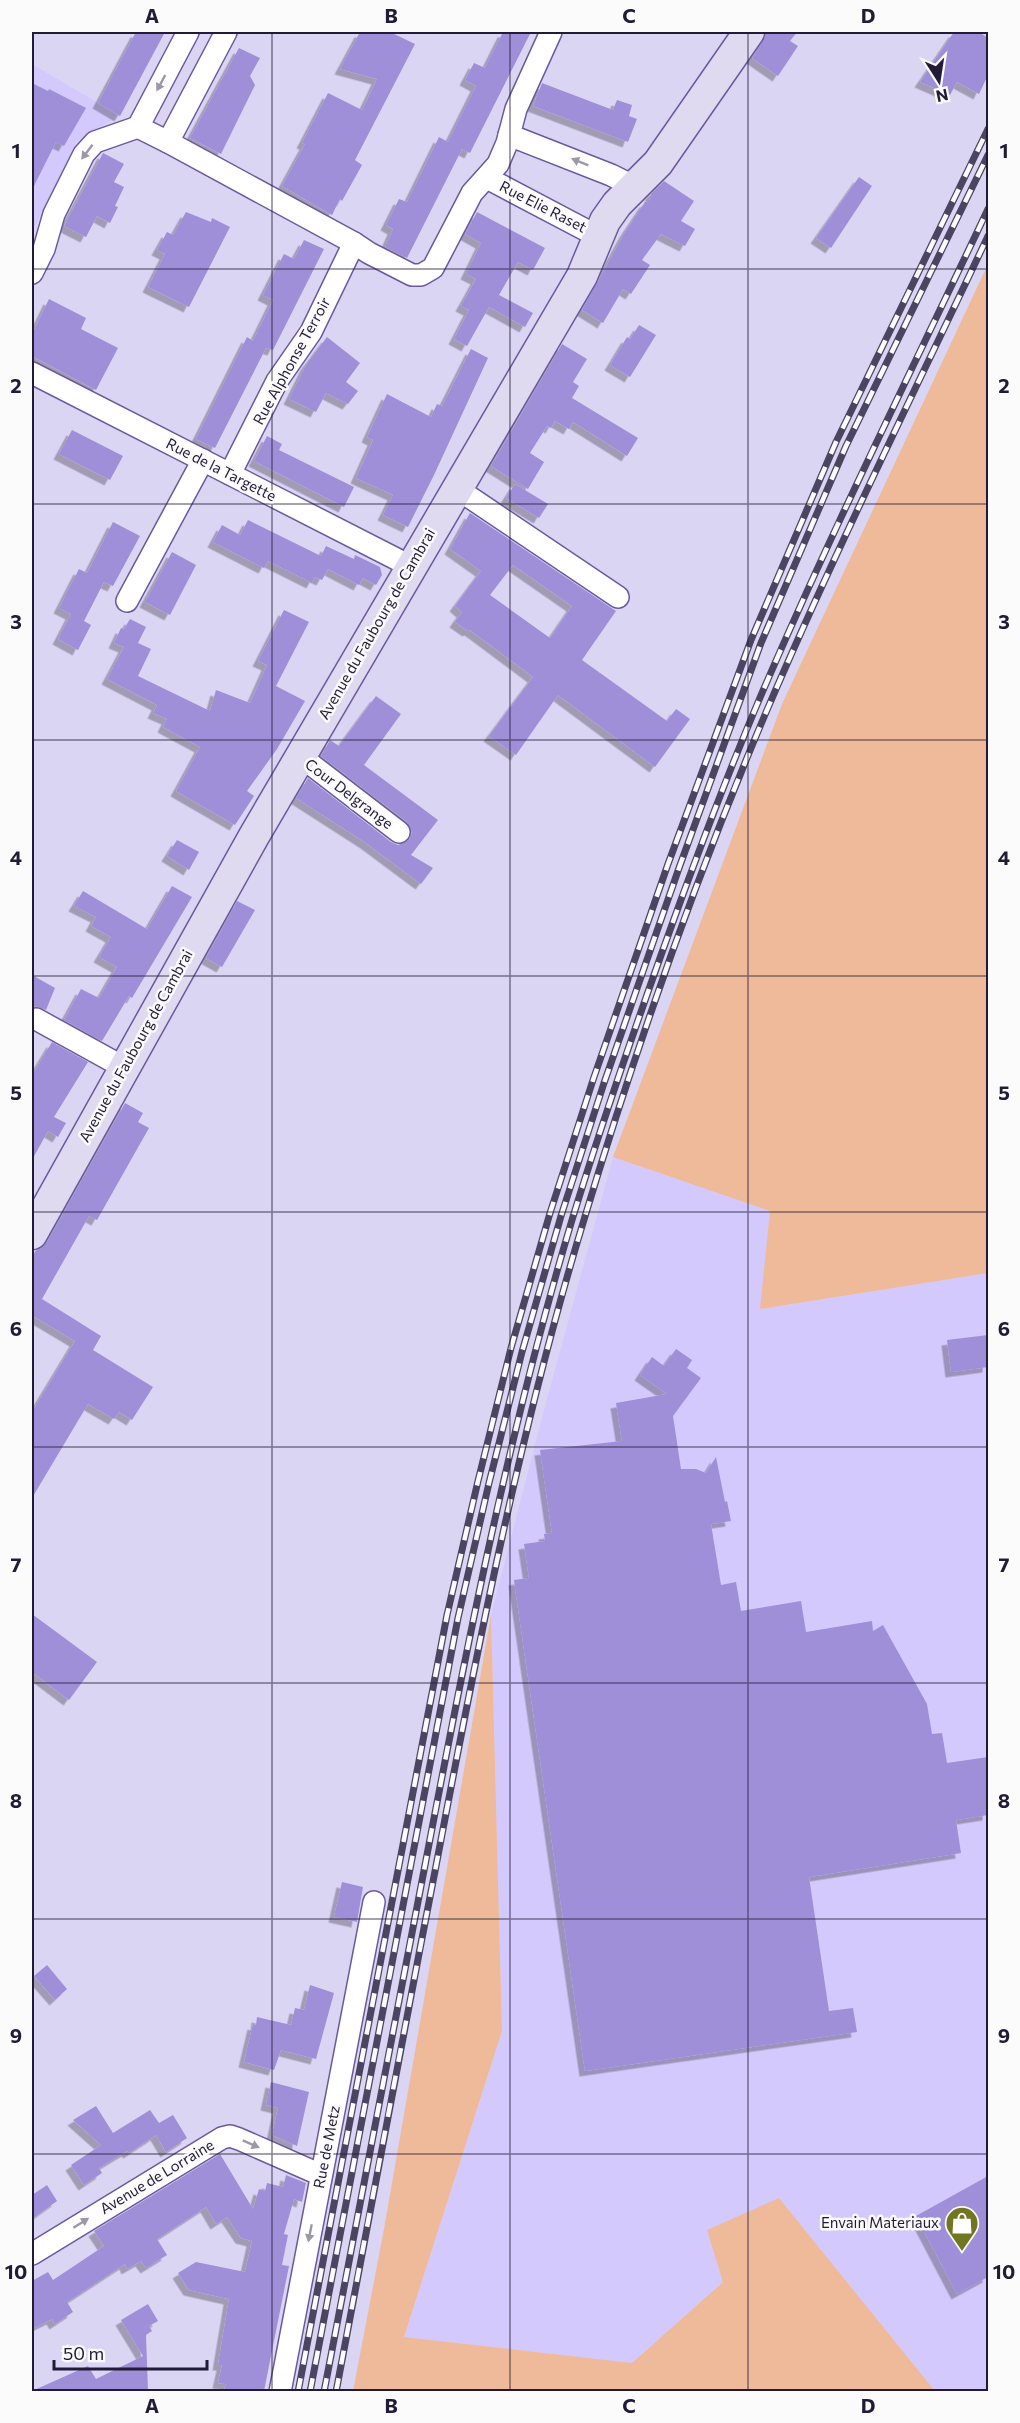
<svg xmlns="http://www.w3.org/2000/svg" width="1020" height="2423" font-family="Commissioner,sans-serif">
	<style>
		.built { fill: #d3c9fc }
		.green { fill: #eeba99 }
		.building { fill: #9f8fd8; fill-rule: evenodd; filter: url(#shadow) }
		.lines { fill: none; stroke-linecap: round; stroke-linejoin: round }
		.street-casing { stroke: #6a599d; stroke-width: 24 }
		.secondary-casing { stroke: #6a599d; stroke-width: 33 }
		.street { stroke: #fff; stroke-width: 21 }
		.secondary { stroke: #dfdaf0; stroke-width: 30 }
		.rail-casing { stroke: #4b4561; stroke-width: 7 }
		.rail { stroke: #fbfbfb; stroke-width: 4.5; stroke-dasharray: 14; stroke-linecap: butt }
		.oneway { fill: #9c98a5 }
		.grid { fill: none; stroke: #221b37; stroke-width: 1.5; stroke-opacity: 0.55 }
		.labels { text-anchor: middle; stroke-width: 5; stroke-linejoin: round; paint-order: stroke }
		.street-label { font-size: 15px; fill: #221b37; stroke: #fbfbfb }
		.poi-label { font-size: 15px; fill: #221b37; stroke: #fbfbfb; text-anchor: end }
		.neatline { fill: none; stroke: #221b37; stroke-width: 2 }
		.grid-label { font-size: 20px; text-anchor: middle; font-weight: bold; fill: #221b37 }
	</style>
	<defs>
		<filter id="shadow"><feDropShadow dx="-5.5" dy="5.5" stdDeviation="0" flood-color="#0004"/></filter>
	</defs>
	<rect width="100%" height="100%" fill="#dbd5f4"/>
	<g class="built">
		<path d="M 32,64 L 120,116 L 76,142 L 32,233 Z"/>
		<path d="M 613,1157 L 770,1211 L 761,1309 L 988,1273 L 988,2391 L 935,2391 L 779,2198 L 723,2282 L 632,2363 L 404,2337 L 502,2031 L 491,1615 L 544,1410 Z"/>
	</g>
	<g class="green">
		<path d="M 988,264 L 988,1273 L 760,1309 L 770,1211 L 613,1157 L 782,704 Z"/>
		<path d="M 491,1615 L 502,2031 L 404,2337 L 632,2363 L 723,2282 L 707,2230 L 779,2198 L 935,2391 L 353,2391 L 384,2229 Z"/>
	</g>
	<g class="building">
		<path d="M 136,32 L 165,32 L 120,116 L 98,103 Z"/>
		<path d="M 360,32 L 390,32 L 415,44 L 355,160 L 362,165 L 342,201 L 340,199 L 332,215 L 282,186 L 305,144 L 302,143 L 328,93 L 362,110 L 377,79 L 340,69 Z"/>
		<path d="M 503,32 L 531,32 L 470,153 L 462,149 L 407,258 L 385,247 L 393,229 L 386,225 L 399,199 L 407,202 L 439,137 L 448,142 L 476,86 L 465,80 L 474,63 L 485,68 Z"/>
		<path d="M 766,32 L 797,32 L 790,41 L 798,46 L 778,76 L 752,58 L 763,41 Z"/>
		<path d="M 954,32 L 979,32 L 988,38 L 988,75 L 979,94 L 957,82 L 950,95 L 920,82 Z"/>
		<path d="M 239,48 L 260,58 L 250,76 L 255,85 L 221,154 L 190,138 Z"/>
		<path d="M 32,83 L 48,91 L 49,89 L 86,108 L 64,146 L 56,142 L 32,190 Z"/>
		<path d="M 542,83 L 613,110 L 617,100 L 632,105 L 629,116 L 637,119 L 628,142 L 533,106 Z"/>
		<path d="M 103,153 L 124,164 L 114,182 L 124,187 L 115,206 L 118,207 L 110,223 L 97,216 L 86,237 L 64,226 Z"/>
		<path d="M 859,177 L 872,186 L 831,248 L 816,238 Z"/>
		<path d="M 664,181 L 694,201 L 681,221 L 695,229 L 685,246 L 661,234 L 642,260 L 650,265 L 631,294 L 623,289 L 603,323 L 582,310 L 625,232 L 645,202 L 649,201 L 651,194 Z"/>
		<path d="M 186,212 L 211,222 L 212,218 L 230,227 L 189,307 L 148,287 L 165,254 L 157,250 L 167,232 L 173,235 Z"/>
		<path d="M 477,212 L 545,248 L 533,270 L 518,262 L 499,295 L 533,313 L 525,327 L 489,307 L 467,346 L 454,339 L 469,310 L 461,306 L 476,279 L 466,274 L 481,243 L 465,234 Z"/>
		<path d="M 304,240 L 324,249 L 273,350 L 266,348 L 215,448 L 196,439 L 247,337 L 253,341 L 273,300 L 263,295 L 284,254 L 294,259 Z"/>
		<path d="M 49,299 L 86,318 L 81,329 L 118,348 L 96,390 L 32,356 L 32,334 Z"/>
		<path d="M 639,325 L 656,335 L 630,377 L 610,365 L 627,337 L 630,339 Z"/>
		<path d="M 327,337 L 360,363 L 346,382 L 358,391 L 348,404 L 326,393 L 316,412 L 289,399 L 306,365 Z"/>
		<path d="M 562,344 L 587,359 L 573,382 L 579,386 L 572,398 L 638,438 L 627,456 L 573,422 L 569,429 L 555,421 L 551,428 L 547,426 L 530,453 L 544,462 L 528,489 L 491,466 Z"/>
		<path d="M 471,349 L 488,358 L 434,475 L 408,527 L 383,515 L 393,495 L 356,478 L 373,440 L 367,437 L 387,394 L 431,417 L 437,404 L 442,406 Z"/>
		<path d="M 72,430 L 123,456 L 110,480 L 59,454 Z"/>
		<path d="M 267,436 L 282,444 L 279,450 L 354,487 L 344,507 L 254,461 Z"/>
		<path d="M 515,484 L 548,504 L 539,518 L 506,498 Z"/>
		<path d="M 470,513 L 616,611 L 582,660 L 667,721 L 676,709 L 690,719 L 655,767 L 558,695 L 516,755 L 489,736 L 533,677 L 470,630 L 468,631 L 455,622 L 462,612 L 455,606 L 481,571 L 450,549 ZM 513,565 L 572,606 L 550,638 L 490,595 Z"/>
		<path d="M 248,520 L 321,556 L 326,546 L 354,559 L 355,555 L 380,567 L 382,575 L 376,585 L 363,578 L 359,585 L 328,569 L 322,580 L 315,577 L 312,583 L 268,561 L 264,568 L 213,542 L 222,525 L 240,535 Z"/>
		<path d="M 113,522 L 140,536 L 113,586 L 104,582 L 84,621 L 91,625 L 78,650 L 58,639 L 71,614 L 59,608 L 79,569 L 87,573 Z"/>
		<path d="M 172,552 L 196,565 L 170,615 L 145,602 Z"/>
		<path d="M 284,610 L 309,622 L 276,686 L 305,701 L 277,749 L 247,791 L 254,796 L 235,825 L 176,791 L 200,747 L 163,727 L 167,719 L 153,713 L 157,705 L 107,679 L 124,647 L 114,643 L 121,628 L 124,629 L 130,619 L 146,627 L 138,643 L 151,649 L 138,676 L 210,711 L 216,690 L 250,703 L 267,665 L 258,661 Z"/>
		<path d="M 376,696 L 401,714 L 364,765 L 438,820 L 411,855 L 433,868 L 421,884 L 366,843 L 296,798 L 308,778 L 391,842 L 398,845 L 409,840 L 412,833 L 407,822 L 321,756 L 330,740 L 339,746 Z"/>
		<path d="M 177,840 L 199,852 L 189,870 L 167,856 Z"/>
		<path d="M 172,886 L 192,897 L 132,998 L 129,996 L 102,1041 L 64,1020 L 81,989 L 99,998 L 117,967 L 99,957 L 111,937 L 91,926 L 96,917 L 74,906 L 83,891 L 147,929 Z"/>
		<path d="M 237,901 L 255,910 L 222,967 L 206,958 Z"/>
		<path d="M 32,975 L 55,988 L 46,1010 L 32,1005 Z"/>
		<path d="M 52,1042 L 88,1062 L 54,1117 L 66,1123 L 58,1137 L 48,1131 L 32,1160 L 32,1075 Z"/>
		<path d="M 125,1103 L 143,1113 L 138,1122 L 149,1128 L 97,1220 L 89,1216 L 42,1299 L 101,1336 L 93,1350 L 153,1387 L 132,1420 L 119,1412 L 114,1419 L 88,1404 L 32,1498 L 32,1412 L 75,1341 L 33,1316 L 32,1318 L 32,1258 L 36,1250 L 47,1242 Z"/>
		<path d="M 988,1335 L 988,1367 L 951,1372 L 947,1340 Z"/>
		<path d="M 676,1349 L 692,1360 L 687,1368 L 701,1378 L 673,1416 L 681,1469 L 696,1469 L 706,1473 L 716,1457 L 725,1502 L 727,1501 L 731,1521 L 711,1524 L 721,1585 L 736,1582 L 741,1611 L 801,1601 L 806,1632 L 872,1621 L 873,1631 L 883,1625 L 927,1704 L 932,1734 L 942,1733 L 947,1763 L 988,1757 L 988,1815 L 956,1820 L 961,1853 L 809,1877 L 829,2011 L 853,2008 L 857,2032 L 585,2071 L 514,1580 L 529,1578 L 524,1544 L 545,1541 L 544,1534 L 552,1533 L 540,1450 L 622,1441 L 616,1403 L 667,1394 L 640,1375 L 652,1357 L 664,1366 Z"/>
		<path d="M 32,1614 L 97,1662 L 69,1700 L 32,1672 Z"/>
		<path d="M 342,1882 L 363,1887 L 357,1922 L 334,1917 Z"/>
		<path d="M 47,1965 L 67,1989 L 55,2000 L 34,1976 Z"/>
		<path d="M 310,1985 L 334,1993 L 316,2059 L 281,2050 L 274,2070 L 244,2062 L 253,2024 L 256,2025 L 257,2017 L 291,2025 L 295,2008 L 304,2010 Z"/>
		<path d="M 271,2082 L 309,2092 L 297,2146 L 272,2135 L 278,2108 L 266,2105 Z"/>
		<path d="M 96,2106 L 113,2133 L 150,2110 L 159,2123 L 173,2115 L 187,2138 L 166,2152 L 156,2135 L 129,2153 L 127,2151 L 99,2168 L 102,2173 L 84,2185 L 71,2165 L 101,2145 L 73,2120 Z"/>
		<path d="M 220,2154 L 253,2209 L 259,2189 L 265,2191 L 267,2183 L 283,2187 L 286,2175 L 306,2183 L 302,2202 L 294,2199 L 284,2234 L 288,2235 L 282,2265 L 289,2266 L 264,2391 L 224,2391 L 226,2384 L 218,2383 L 222,2365 L 218,2365 L 229,2299 L 189,2290 L 178,2273 L 196,2262 L 245,2272 L 252,2241 L 241,2238 L 227,2217 L 216,2224 L 206,2207 L 157,2239 L 167,2255 L 146,2268 L 141,2261 L 127,2269 L 125,2264 L 67,2302 L 73,2312 L 55,2324 L 52,2319 L 32,2329 L 32,2281 L 48,2272 L 53,2280 L 104,2246 L 94,2231 Z"/>
		<path d="M 988,2176 L 988,2277 L 957,2294 L 916,2216 Z"/>
		<path d="M 47,2185 L 57,2201 L 32,2219 L 32,2195 Z"/>
		<path d="M 148,2304 L 158,2321 L 149,2326 L 152,2331 L 146,2335 L 148,2391 L 32,2391 L 88,2366 L 96,2379 L 143,2356 L 121,2320 Z"/>
	</g>
	<g class="lines">
		<defs>
			<g id="street">
				<path d="M 188,32 L 138,127 L 168,142 L 226,32"/>
				<path d="M 509,135 L 611,175 L 633,186"/>
				<path d="M 168,142 L 354,243"/>
				<path d="M 487,178 L 599,237"/>
				<path d="M 32,273 L 44,249 L 54,214 L 84,154 L 95,142 L 138,127"/>
				<path d="M 32,373 L 410,566"/>
				<path d="M 230,474 L 277,381 L 311,332 L 354,243 L 369,253 L 412,275 L 421,275 L 433,268 L 472,193 L 498,164 L 507,143 L 516,109 L 551,32"/>
				<path d="M 456,488 L 618,597"/>
				<path d="M 127,601 L 203,460"/>
				<path d="M 300,756 L 399,832"/>
				<path d="M 36,1019 L 123,1067"/>
				<path d="M 32,2254 L 222,2138 L 230,2136 L 239,2139 L 321,2175"/>
				<path d="M 280,2392 L 374,1902"/>
			</g>
			<path id="secondary" d="M 32,1234 L 254,836 L 582,276 L 605,221 L 617,204 L 658,163 L 749,32"/>
		</defs>
		<use href="#street" class="street-casing"/>
		<use href="#secondary" class="secondary-casing"/>
		<use href="#street" class="street"/>
		<use href="#secondary" class="secondary"/>
		<defs>
			<g id="rail">
				<path d="M 298,2392 L 447,1615 L 478,1481 L 511,1348 L 550,1213 L 593,1080 L 668,864 L 751,640 L 836,442 L 988,129"/>
				<path d="M 310,2392 L 458,1618 L 489,1483 L 522,1352 L 561,1216 L 604,1083 L 679,868 L 761,643 L 846,446 L 988,155"/>
				<path d="M 324,2392 C 358,2214 392,2037 426,1860 C 467,1645 509,1430 572,1220 C 599,1132 629,1045 660,958 C 691,871 723,785 759,700 C 830,534 911,372 988,209"/>
				<path d="M 336,2392 C 369,2216 402,2041 436,1866 C 477,1650 519,1434 583,1223 C 635,1050 696,877 767,710 C 836,549 914,393 988,236"/>
			</g>
		</defs>
		<use href="#rail" class="rail-casing"/>
		<use href="#rail" class="rail"/>
	</g>
	<defs><path id="oneway-solid" d="M-6-.8H1V-3.2L6.5 0L1 3.2V.8H-6Z" transform="scale(1.5)"/></defs>
	<g class="oneway">
		<use href="#oneway-solid" transform="translate(161 83) rotate(118)"/>
		<use href="#oneway-solid" transform="translate(87 152) rotate(127)"/>
		<use href="#oneway-solid" transform="translate(580 162) rotate(-158)"/>
		<use href="#oneway-solid" transform="translate(251 2144) rotate(24)"/>
		<use href="#oneway-solid" transform="translate(81 2223) rotate(-32)"/>
		<use href="#oneway-solid" transform="translate(310 2233) rotate(101)"/>
	</g>
	<path class="grid" d="M 272,32 L 272,2392M 510,32 L 510,2392M 748,32 L 748,2392M 32,269 L 988,269M 32,504 L 988,504M 32,740 L 988,740M 32,976 L 988,976M 32,1212 L 988,1212M 32,1447 L 988,1447M 32,1683 L 988,1683M 32,1919 L 988,1919M 32,2154 L 988,2154"/>
	<defs>
		<symbol id="shop-pin" viewBox="-11 -11 22 30"><path d="M0 17L-7.5 6A9.5 9.5 0 1 1 7.5 6Z" fill="#707720" stroke="#fbfbfb"/><path d="M-5-2.5h2.3a2.7 3.5 0 0 1 5.4 0H5L5.5 6h-11ZM-1.5-2.5h3a1.5 2.3 0 0 0-3 0Z" fill="#fff"/></symbol>
	</defs>
	<g fill-rule="evenodd">
		<use href="#shop-pin" x="943" y="2204" width="38" height="52"/>
	</g>
	<g class="labels">
		<g class="street-label">
			<text transform="translate(543 207) rotate(27)" y="5">Rue Elie Raset</text>
			<text transform="translate(292 361) rotate(-61)" y="5">Rue Alphonse Terroir</text>
			<text transform="translate(221 470) rotate(27)" y="5">Rue de la Targette</text>
			<text transform="translate(377 624) rotate(-60)" y="5">Avenue du Faubourg de Cambrai</text>
			<text transform="translate(349 794) rotate(37)" y="5">Cour Delgrange</text>
			<text transform="translate(136 1046) rotate(-61)" y="5">Avenue du Faubourg de Cambrai</text>
			<text transform="translate(327 2147) rotate(-79)" y="5">Rue de Metz</text>
			<text transform="translate(157 2177) rotate(-31)" y="5">Avenue de Lorraine</text>
		</g>
		<g class="poi-label">
			<text x="939" y="2228">Envain Materiaux</text>
		</g>
	</g>
	<rect width="1020" height="2423" fill="none" stroke="#fbfbfb" stroke-width="66"/>
	<g transform="translate(939 81) rotate(168)" stroke="#fbfbfb" stroke-width="4.5" paint-order="stroke">
	<path d="M0-4.5L10 22L0 15L-10 22Z" fill="#221b37"/>
	<text y="-9" font-size="16" font-weight="bold" text-anchor="middle" fill="#221b37">N</text>
	</g>
	<path d="M54 2360v9h153v-9" fill="none" stroke="#221b37" stroke-width="3"/>
	<text x="63" y="2360" font-size="18" fill="#221b37" stroke="#fbfbfb" stroke-width="4.5" paint-order="stroke">50 m</text>
	<rect x="33" y="33" width="954" height="2357" class="neatline"/>
	<g class="grid-label">
		<text x="152" y="23">A</text>
		<text x="391" y="23">B</text>
		<text x="629" y="23">C</text>
		<text x="868" y="23">D</text>
		<text x="16" y="158">1</text>
		<text x="1004" y="158">1</text>
		<text x="16" y="393">2</text>
		<text x="1004" y="393">2</text>
		<text x="16" y="629">3</text>
		<text x="1004" y="629">3</text>
		<text x="16" y="865">4</text>
		<text x="1004" y="865">4</text>
		<text x="16" y="1100">5</text>
		<text x="1004" y="1100">5</text>
		<text x="16" y="1336">6</text>
		<text x="1004" y="1336">6</text>
		<text x="16" y="1572">7</text>
		<text x="1004" y="1572">7</text>
		<text x="16" y="1808">8</text>
		<text x="1004" y="1808">8</text>
		<text x="16" y="2043">9</text>
		<text x="1004" y="2043">9</text>
		<text x="16" y="2279">10</text>
		<text x="1004" y="2279">10</text>
		<text x="152" y="2413">A</text>
		<text x="391" y="2413">B</text>
		<text x="629" y="2413">C</text>
		<text x="868" y="2413">D</text>
	</g>
</svg>
